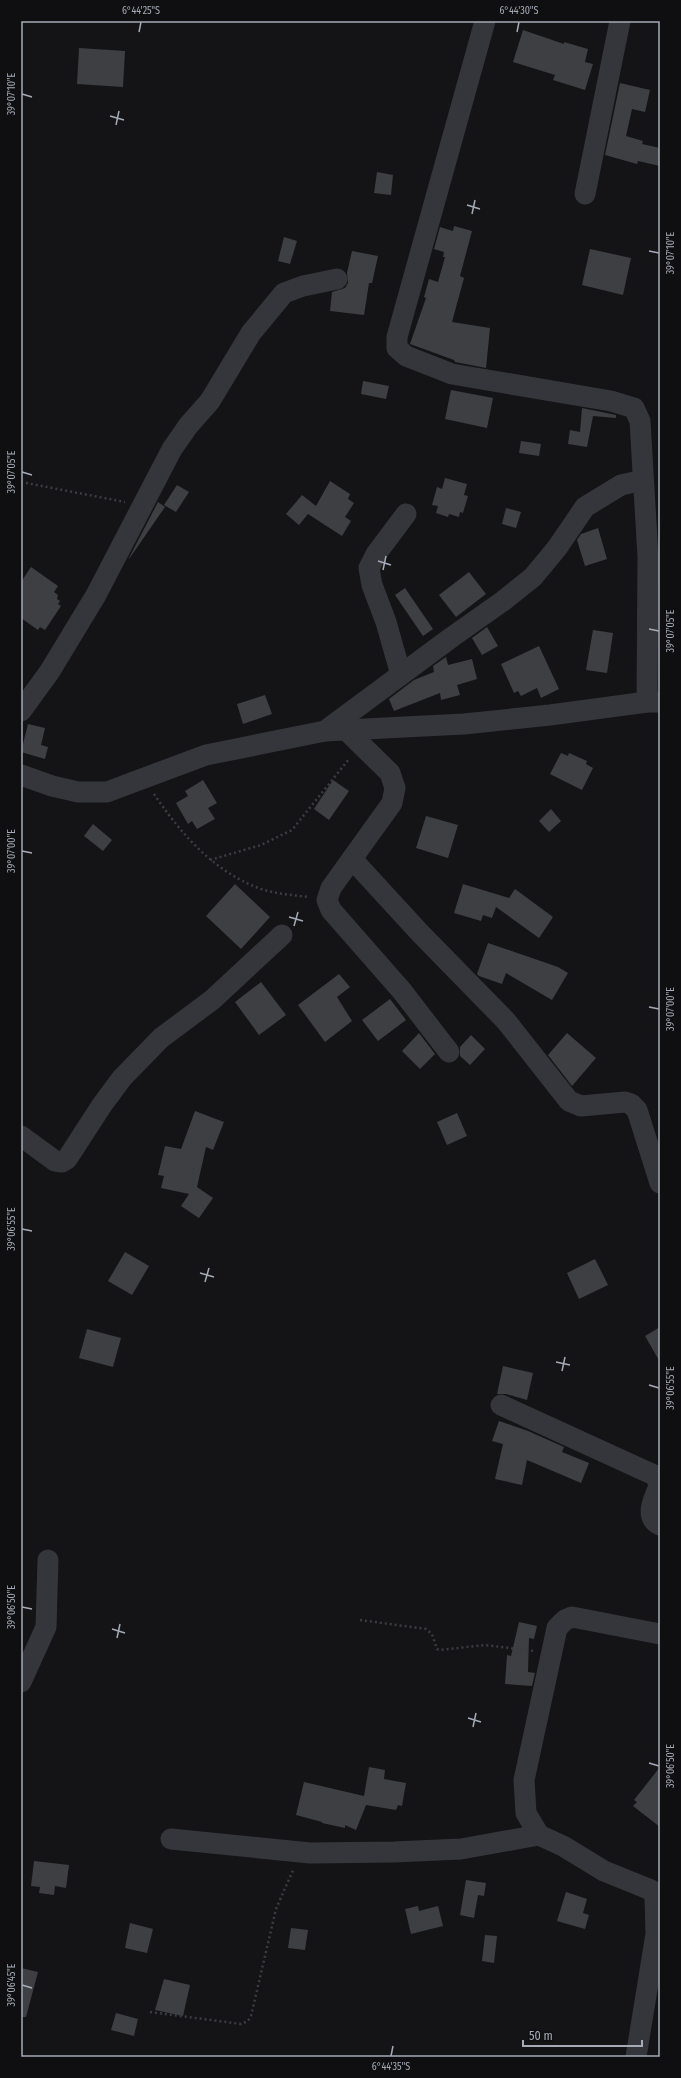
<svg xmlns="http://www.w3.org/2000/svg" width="681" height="2078" font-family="'Fira Sans Condensed',sans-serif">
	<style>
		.building { fill: #3e3f43 }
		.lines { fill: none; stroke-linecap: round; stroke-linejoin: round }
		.path { stroke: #3b3d42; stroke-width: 2.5; stroke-dasharray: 2 3; stroke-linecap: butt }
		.minor { stroke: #35363b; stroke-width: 21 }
		.ticks { fill: none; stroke: #a5abb6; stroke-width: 1.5 }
		.neatline { fill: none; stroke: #a5abb6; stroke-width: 1.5 }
		.ticks-label { font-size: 10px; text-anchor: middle; fill: #a5abb6 }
	</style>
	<rect width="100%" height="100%" fill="#141416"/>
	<g class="building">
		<path d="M 523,30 L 564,44 L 564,42 L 588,49 L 585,62 L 593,64 L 585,90 L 553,80 L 555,75 L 513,62 Z"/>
		<path d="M 79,48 L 125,51 L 123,87 L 77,84 Z"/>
		<path d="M 620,83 L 650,90 L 645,112 L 632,109 L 626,136 L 643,141 L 642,144 L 660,148 L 660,166 L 638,161 L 637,164 L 605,155 Z"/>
		<path d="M 377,172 L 393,175 L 391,195 L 374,193 Z"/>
		<path d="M 454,226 L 472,231 L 460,276 L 464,278 L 452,322 L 490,328 L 486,368 L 455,362 L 454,360 L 410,344 L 426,298 L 424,297 L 429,279 L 438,282 L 445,257 L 443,257 L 444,252 L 434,249 L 440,227 L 453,231 Z"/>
		<path d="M 284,237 L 297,241 L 290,264 L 278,261 Z"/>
		<path d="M 590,249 L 631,258 L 623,295 L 582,285 Z"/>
		<path d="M 352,251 L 378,256 L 372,283 L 369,283 L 364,315 L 330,311 L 332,292 L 345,288 L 348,283 L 347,273 Z"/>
		<path d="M 363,381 L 389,386 L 386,399 L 361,394 Z"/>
		<path d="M 451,390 L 493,398 L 487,428 L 445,419 Z"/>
		<path d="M 582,408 L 616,415 L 616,418 L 593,416 L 587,447 L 568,444 L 570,430 L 580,432 Z"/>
		<path d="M 521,441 L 541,444 L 539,456 L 519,453 Z"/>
		<path d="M 445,478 L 467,484 L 464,495 L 468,496 L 463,513 L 460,512 L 459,517 L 449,514 L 448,517 L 436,513 L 438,506 L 432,505 L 437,487 L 442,489 Z"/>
		<path d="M 330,481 L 350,494 L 348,499 L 354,503 L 345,517 L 351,521 L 342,536 L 308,514 L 299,525 L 286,514 L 302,495 L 316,506 Z"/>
		<path d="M 177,485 L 189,492 L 176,512 L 164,505 Z"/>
		<path d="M 158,502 L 165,507 L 129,559 L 129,558 Z"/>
		<path d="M 506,508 L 521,512 L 516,528 L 502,524 Z"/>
		<path d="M 598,528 L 607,559 L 585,566 L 577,540 L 581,534 Z"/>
		<path d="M 31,567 L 58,586 L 54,592 L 58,595 L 57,599 L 60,601 L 58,604 L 61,606 L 45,630 L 40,627 L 38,630 L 21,618 L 21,582 Z"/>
		<path d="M 469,572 L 486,594 L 456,617 L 439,595 Z"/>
		<path d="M 405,588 L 433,629 L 423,636 L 395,595 Z"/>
		<path d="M 487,627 L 498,646 L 482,655 L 472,638 Z"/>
		<path d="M 593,630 L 613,633 L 607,673 L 586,670 Z"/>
		<path d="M 539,646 L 559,689 L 541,698 L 537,688 L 521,696 L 518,691 L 514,693 L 501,664 Z"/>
		<path d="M 446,657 L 448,665 L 472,659 L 477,679 L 457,685 L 460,695 L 441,700 L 440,693 L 394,711 L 389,699 L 414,680 L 434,672 L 433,666 Z"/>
		<path d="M 265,695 L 272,714 L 243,724 L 237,704 Z"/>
		<path d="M 28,724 L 45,728 L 41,745 L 48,747 L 45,759 L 21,752 Z"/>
		<path d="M 561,753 L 568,756 L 569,753 L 587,761 L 586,764 L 593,768 L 582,790 L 550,774 Z"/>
		<path d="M 203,780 L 217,803 L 208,808 L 215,819 L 197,829 L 192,821 L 188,824 L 176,803 L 188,796 L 185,791 Z"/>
		<path d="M 333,780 L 349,791 L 329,820 L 314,809 Z"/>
		<path d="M 551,809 L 561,821 L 549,832 L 539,821 Z"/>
		<path d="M 426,816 L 458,825 L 448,858 L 416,848 Z"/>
		<path d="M 93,824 L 112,840 L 103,851 L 84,836 Z"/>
		<path d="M 235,884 L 270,917 L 241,949 L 206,916 Z"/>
		<path d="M 463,884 L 509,898 L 515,889 L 553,917 L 539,938 L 496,907 L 492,918 L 483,915 L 481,921 L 454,913 Z"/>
		<path d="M 488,943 L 558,967 L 568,973 L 552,1000 L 506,973 L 502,984 L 479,976 L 477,974 Z"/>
		<path d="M 339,974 L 350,987 L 337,997 L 352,1021 L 325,1042 L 298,1005 Z"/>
		<path d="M 261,982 L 286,1015 L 259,1035 L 235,1002 Z"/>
		<path d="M 390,999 L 406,1020 L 378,1041 L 362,1020 Z"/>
		<path d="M 419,1033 L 435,1054 L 420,1069 L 402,1051 Z"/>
		<path d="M 567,1033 L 596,1058 L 572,1086 L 548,1055 Z"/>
		<path d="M 471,1035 L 485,1049 L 470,1065 L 460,1056 L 460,1047 Z"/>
		<path d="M 195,1111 L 224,1122 L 213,1150 L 206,1147 L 197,1187 L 213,1198 L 199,1218 L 181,1206 L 189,1194 L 161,1188 L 164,1176 L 158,1175 L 165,1146 L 181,1149 Z"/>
		<path d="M 457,1113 L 467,1136 L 447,1145 L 437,1122 Z"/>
		<path d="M 125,1252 L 149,1266 L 132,1295 L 108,1281 Z"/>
		<path d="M 595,1259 L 608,1285 L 579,1299 L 567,1273 Z"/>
		<path d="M 660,1327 L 660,1362 L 645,1336 Z"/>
		<path d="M 87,1329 L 121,1338 L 113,1367 L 79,1358 Z"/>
		<path d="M 503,1366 L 533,1373 L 527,1400 L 506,1394 L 497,1394 Z"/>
		<path d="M 499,1421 L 528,1431 L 564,1447 L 562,1452 L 589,1463 L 581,1483 L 527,1460 L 522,1485 L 495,1479 L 503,1444 L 492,1441 Z"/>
		<path d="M 519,1622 L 537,1626 L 534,1639 L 529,1638 L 528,1672 L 535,1673 L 532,1686 L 505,1684 L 507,1655 L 511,1656 Z"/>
		<path d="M 369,1767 L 385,1770 L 384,1779 L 406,1783 L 402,1806 L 398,1805 L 396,1810 L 366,1805 L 356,1830 L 345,1825 L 345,1828 L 322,1823 L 322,1822 L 296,1815 L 304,1782 L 364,1796 Z"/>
		<path d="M 660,1767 L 660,1827 L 633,1806 L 637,1802 L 634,1800 Z"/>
		<path d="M 34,1861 L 69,1865 L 66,1888 L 55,1886 L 54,1895 L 39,1893 L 40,1887 L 31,1886 Z"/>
		<path d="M 466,1880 L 486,1883 L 484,1896 L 478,1895 L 474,1918 L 460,1915 Z"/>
		<path d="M 566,1892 L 587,1899 L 583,1913 L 589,1915 L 585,1929 L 557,1921 Z"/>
		<path d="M 418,1906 L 419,1911 L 438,1906 L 443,1926 L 411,1934 L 405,1909 Z"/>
		<path d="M 130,1923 L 153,1929 L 147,1953 L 125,1948 Z"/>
		<path d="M 291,1928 L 308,1930 L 305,1950 L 288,1948 Z"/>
		<path d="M 485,1935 L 497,1936 L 494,1963 L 482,1961 Z"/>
		<path d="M 21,1968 L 38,1972 L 26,2017 L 21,2017 Z"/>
		<path d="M 164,1979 L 190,1985 L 183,2016 L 155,2010 Z"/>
		<path d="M 116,2013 L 138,2019 L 134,2036 L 111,2030 Z"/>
	</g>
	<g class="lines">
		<g class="path">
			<path d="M 21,482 L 125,502"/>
			<path d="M 154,794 C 181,834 214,872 261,889 C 276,894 293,895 309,897"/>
			<path d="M 210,860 L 261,845 L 292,830 L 349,759"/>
			<path d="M 360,1620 L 426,1629 L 432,1634 L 437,1649 L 440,1650 L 485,1645 L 534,1651"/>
			<path d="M 150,2012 L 241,2024 L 248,2021 L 251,2016 L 276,1909 L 294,1868"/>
		</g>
		<g class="minor">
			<path d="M 485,21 L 397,337 L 397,348 L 406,356 L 452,374 L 611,401 L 634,408 L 640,421 L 648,557 L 647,702"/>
			<path d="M 585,194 L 620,21"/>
			<path d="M 401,675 L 386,622 L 372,585 L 369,568 L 376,554 L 406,514"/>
			<path d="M 21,711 L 50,671 L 96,595 L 172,449 L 188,426 L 210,401 L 251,333 L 284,293 L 303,286 L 337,279"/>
			<path d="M 345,729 L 390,773 L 395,788 L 392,803 L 331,888 L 327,900 L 331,910 L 402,991 L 449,1052"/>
			<path d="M 325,731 L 452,637 L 503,601 L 533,577 L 557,548 L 585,507 L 621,485 L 643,480"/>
			<path d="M 21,775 L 52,786 L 78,792 L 107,792 L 206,755 L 325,731 L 464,724 L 550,715 L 647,702 L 660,702"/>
			<path d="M 352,859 L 420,933 L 506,1021 L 569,1101 L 581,1106 L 625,1102 L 631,1104 L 637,1110 L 660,1183"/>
			<path d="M 21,1136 L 55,1161 L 62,1162 L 67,1159 L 102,1105 L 122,1078 L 161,1038 L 212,1000 L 282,935"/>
			<path d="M 501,1405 L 654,1475 L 660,1484 C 655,1496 643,1517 660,1525"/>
			<path d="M 21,1682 L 46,1627 L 48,1560"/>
			<path d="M 171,1839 L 310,1853 L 394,1852 L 461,1849 L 539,1835"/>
			<path d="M 636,2057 L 656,1934 L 655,1897 L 651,1890 L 604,1871 L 563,1846 L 539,1835 L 526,1813 L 524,1780 L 557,1628 L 565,1620 L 572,1617 L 660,1634"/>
		</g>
	</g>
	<path class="ticks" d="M 139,32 L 141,22M 517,32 L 519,22M 22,94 L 32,97M 110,116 L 124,120M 116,125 L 119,111M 467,205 L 480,209M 472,214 L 475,200M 649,251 L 659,253M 22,472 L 32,475M 378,561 L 391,565M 383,570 L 386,556M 649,629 L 659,631M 22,851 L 32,853M 289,917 L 303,921M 294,926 L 298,912M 649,1007 L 659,1009M 22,1229 L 32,1231M 200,1273 L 214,1277M 205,1282 L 209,1268M 556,1362 L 570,1365M 562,1371 L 565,1357M 649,1385 L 659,1388M 22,1607 L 32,1609M 112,1629 L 125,1633M 117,1638 L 120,1624M 468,1718 L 481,1722M 473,1727 L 476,1713M 649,1763 L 659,1766M 22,1985 L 32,1988M 391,2056 L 393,2046"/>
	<rect width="681" height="2078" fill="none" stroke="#0f0f11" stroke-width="44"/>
	<path d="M523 2040v6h119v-6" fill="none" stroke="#a5abb6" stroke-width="2"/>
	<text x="529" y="2040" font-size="12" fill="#a5abb6" stroke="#0f0f11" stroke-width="3" paint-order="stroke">50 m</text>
	<rect x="22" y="22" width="637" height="2034" class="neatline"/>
	<g class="ticks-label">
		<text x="141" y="14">6°44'25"S</text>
		<text x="519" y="14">6°44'30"S</text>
		<text transform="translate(11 94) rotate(-90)" y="4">39°07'10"E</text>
		<text transform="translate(670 253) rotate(-90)" y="4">39°07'10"E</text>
		<text transform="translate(11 472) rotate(-90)" y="4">39°07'05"E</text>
		<text transform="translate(670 631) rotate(-90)" y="4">39°07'05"E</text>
		<text transform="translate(11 851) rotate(-90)" y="4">39°07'00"E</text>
		<text transform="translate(670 1009) rotate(-90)" y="4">39°07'00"E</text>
		<text transform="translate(11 1229) rotate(-90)" y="4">39°06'55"E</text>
		<text transform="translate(670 1388) rotate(-90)" y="4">39°06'55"E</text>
		<text transform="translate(11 1607) rotate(-90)" y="4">39°06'50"E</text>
		<text transform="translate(670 1766) rotate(-90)" y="4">39°06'50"E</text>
		<text transform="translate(11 1985) rotate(-90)" y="4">39°06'45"E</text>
		<text x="391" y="2070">6°44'35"S</text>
	</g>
</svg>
